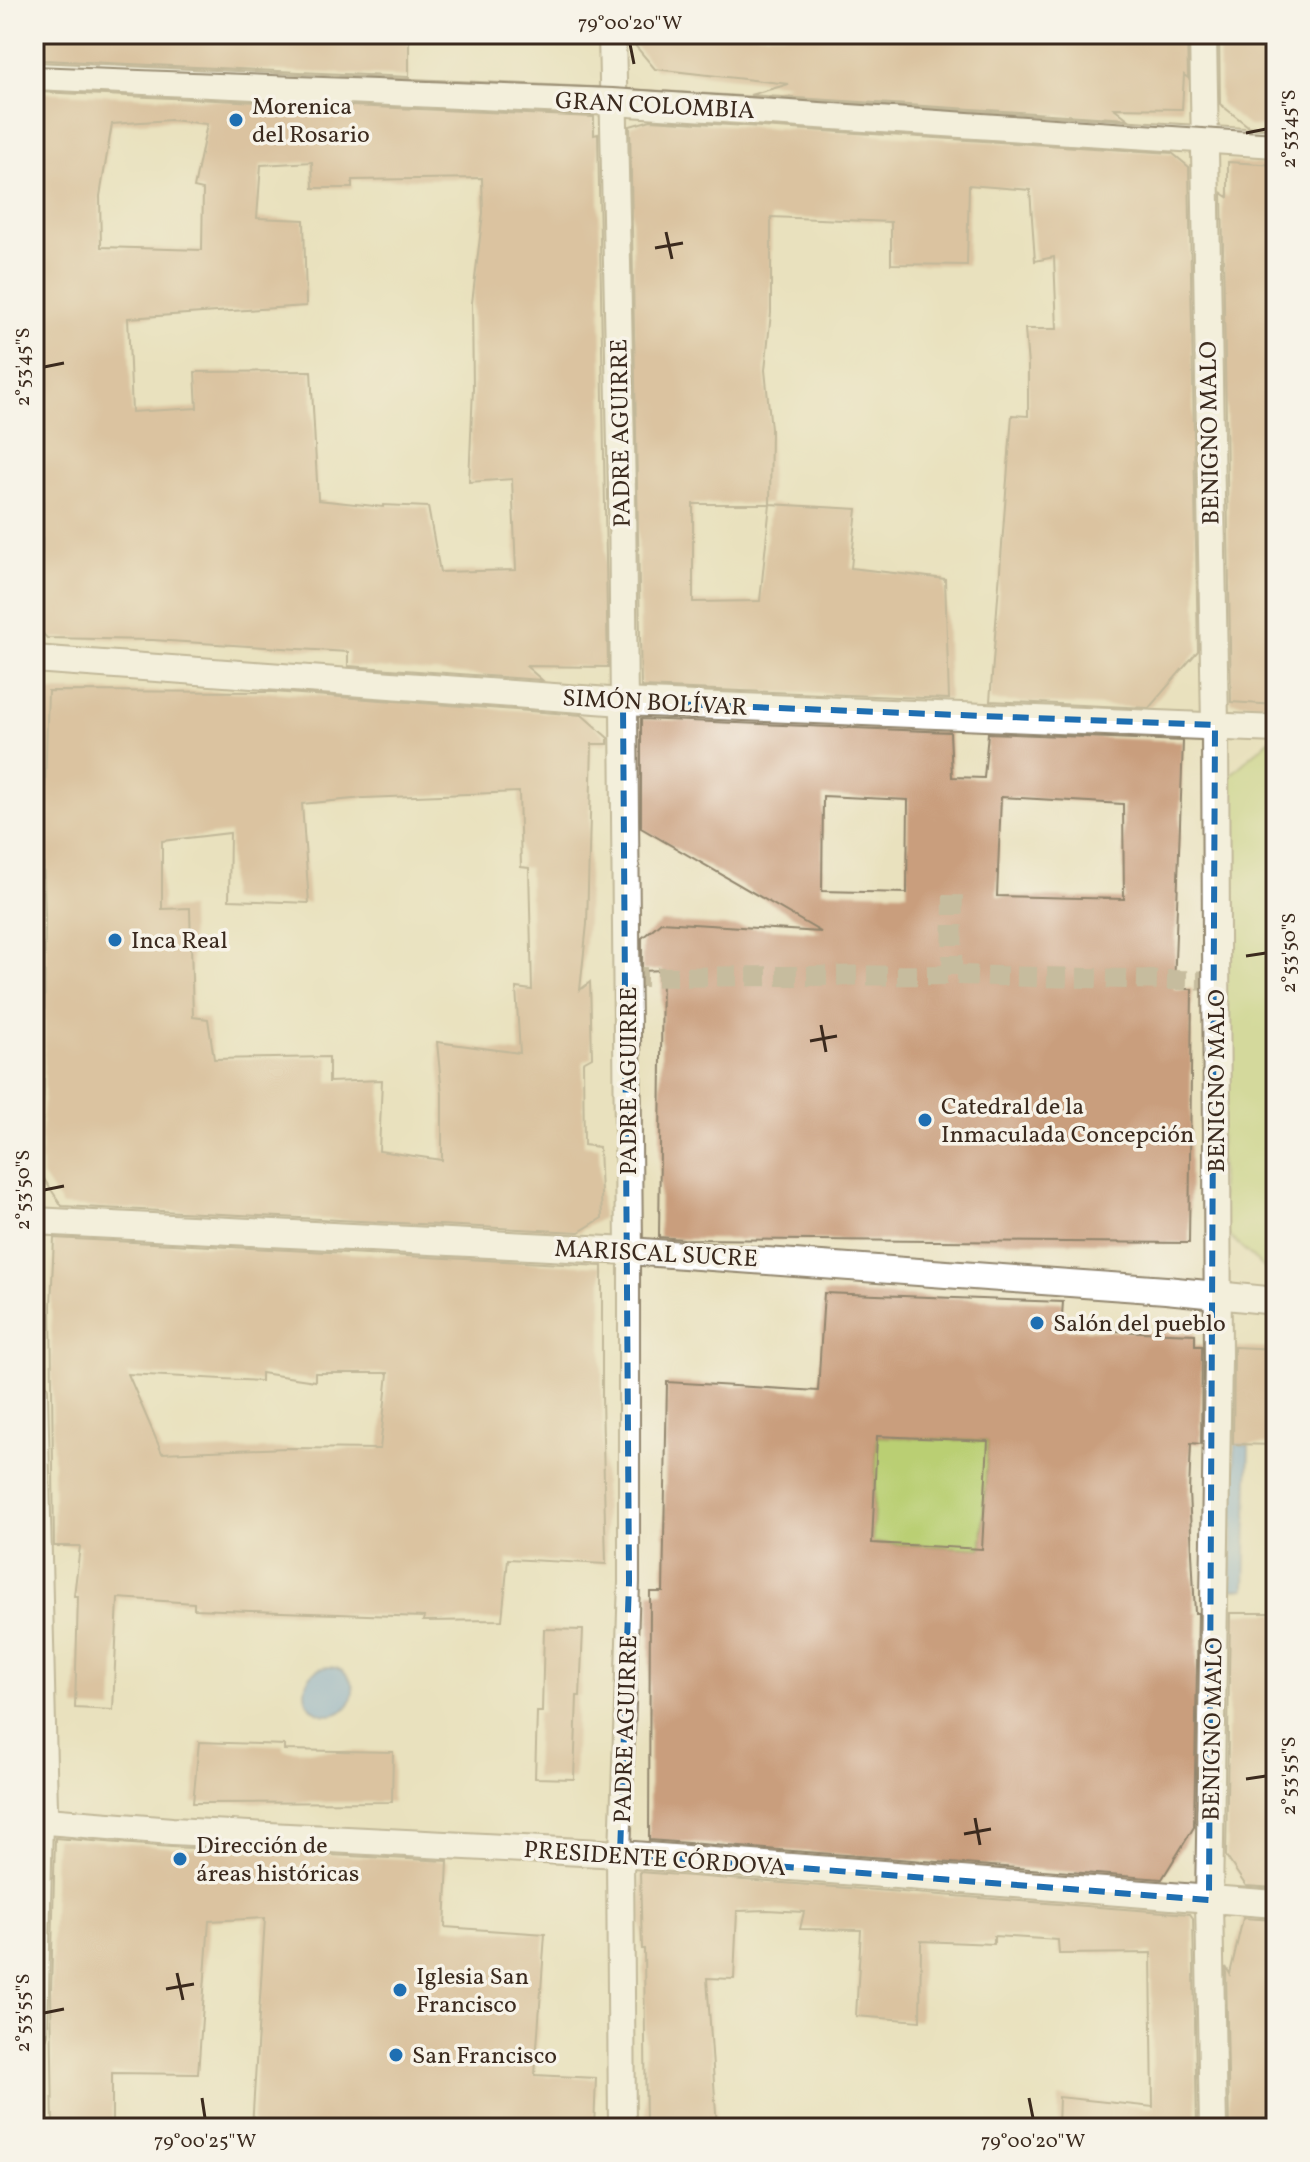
<svg xmlns="http://www.w3.org/2000/svg" width="1310" height="2162" font-family="Vollkorn,serif">
	<style>
		.green { fill: #bacf73; stroke: #7a7c48; stroke-width: 2 }
		.water { fill: #689fd6; stroke: #52647a; stroke-width: 2 }
		.building { fill: #c99e7d; fill-rule: evenodd }
		.lines { fill: none; stroke-linecap: round; stroke-linejoin: round }
		.pedestrian-tunnel { stroke: #c6bc9e; stroke-width: 20; stroke-dasharray: 20 10; stroke-linecap: butt }
		.pedestrian-casing { stroke: #92866e; stroke-width: 24 }
		.minor-casing { stroke: #92866e; stroke-width: 30 }
		.pedestrian { stroke: #fff; stroke-width: 20 }
		.minor { stroke: #fff; stroke-width: 26 }
		.tram { stroke: #3b2a1e; stroke-width: 2 }
		.marked { fill: none; stroke: #1f6fb2; stroke-width: 6; stroke-dasharray: 16 10; stroke-linejoin: round }
		.ticks { fill: none; stroke: #3b2a1e; stroke-width: 3 }
		.poi-dot { fill: #1f6fb2; stroke: #f7f3e8; stroke-width: 3 }
		.labels { text-anchor: middle; stroke-width: 7; stroke-linejoin: round; paint-order: stroke }
		.street-label { font-size: 24px; fill: #3b2a1e; stroke: #f7f3e8 }
		.poi-label { font-size: 24px; fill: #3b2a1e; stroke: #f7f3e8; text-anchor: start }
		.neatline { fill: none; stroke: #3b2a1e; stroke-width: 3 }
		.ticks-label { font-size: 20px; text-anchor: middle; fill: #3b2a1e }
	</style>
	<rect width="100%" height="100%" fill="#f7f3e8"/>
	<filter id="ink" filterUnits="userSpaceOnUse"><feTurbulence type="fractalNoise" baseFrequency=".0125" numOctaves="2"/><feDisplacementMap in="SourceGraphic" scale="16" xChannelSelector="R" yChannelSelector="G"/><feConvolveMatrix kernelMatrix="1 2 1 2 8 2 1 2 1" color-interpolation-filters="sRGB"/></filter>
	<filter id="wash" filterUnits="userSpaceOnUse"><feTurbulence type="fractalNoise" baseFrequency=".006" numOctaves="4" result="noise"/><feDisplacementMap in="SourceGraphic" scale="32" xChannelSelector="R" yChannelSelector="G"/><feGaussianBlur stdDeviation="1.8" result="paint"/><feColorMatrix in="noise" values="0 0 0 0 0 0 0 0 0 0 0 0 0 0 0 0 0 1.4 0 .05"/><feComposite in="paint" operator="in"/></filter>
	<g filter="url(#wash)">
		<rect width="100%" height="100%" fill="#e9e1be"/>
		<g class="green">
			<path d="M 1269,740 L 1276,740 L 1276,1275 L 1272,1275 L 1221,1229 L 1218,786 Z"/>
			<path d="M 877,1436 L 988,1441 L 982,1549 L 872,1543 Z"/>
		</g>
		<g class="water">
			<path d="M 1235,1444 L 1249,1445 L 1245,1589 L 1231,1589 Z"/>
			<circle cx="329" cy="1691" r="24"/>
		</g>
		<g id="blocks">
			<g class="building">
				<path d="M 42,34 L 409,34 L 409,77 L 43,60 Z"/>
				<path d="M 628,34 L 1187,34 L 1188,78 L 1184,75 L 1182,109 L 1114,108 L 1128,119 L 750,95 L 789,84 L 655,69 L 628,37 Z"/>
				<path d="M 1219,34 L 1276,34 L 1276,128 L 1248,126 L 1220,104 Z"/>
				<path d="M 39,92 L 594,117 L 594,135 L 598,134 L 608,667 L 526,666 L 542,680 L 348,666 L 348,652 L 153,640 L 47,638 L 34,625 L 34,586 L 42,552 L 44,418 L 37,246 ZM 171,120 L 207,124 L 194,188 L 203,190 L 202,250 L 101,247 L 100,196 L 112,124 ZM 312,162 L 313,188 L 352,188 L 352,180 L 482,178 L 483,213 L 472,303 L 473,389 L 469,482 L 512,479 L 516,570 L 440,572 L 428,507 L 383,505 L 383,507 L 318,500 L 311,371 L 195,372 L 197,408 L 132,412 L 128,318 L 306,306 L 304,220 L 257,218 L 261,165 Z"/>
				<path d="M 651,120 L 1172,153 L 1189,167 L 1198,651 L 1149,708 L 990,701 L 1012,415 L 1028,416 L 1028,366 L 1025,329 L 1057,329 L 1054,257 L 1035,261 L 1030,190 L 969,185 L 967,265 L 891,264 L 891,222 L 771,217 L 771,313 L 765,370 L 771,429 L 770,504 L 857,509 L 851,568 L 945,579 L 949,699 L 641,687 L 630,126 ZM 693,504 L 770,504 L 760,601 L 693,602 Z"/>
				<path d="M 1228,162 L 1276,165 L 1276,705 L 1231,702 L 1222,193 L 1228,197 Z"/>
				<path d="M 48,691 L 273,692 L 582,715 L 608,738 L 608,744 L 592,744 L 587,924 L 580,990 L 590,982 L 592,1057 L 583,1062 L 584,1145 L 599,1147 L 602,1218 L 579,1232 L 62,1206 L 42,1176 L 41,1141 L 44,1092 L 45,915 L 43,851 ZM 519,792 L 521,867 L 529,868 L 532,990 L 516,988 L 520,1053 L 437,1042 L 442,1094 L 442,1160 L 379,1151 L 382,1080 L 329,1082 L 329,1057 L 214,1059 L 208,1019 L 193,1017 L 190,908 L 162,909 L 162,841 L 230,833 L 229,900 L 309,903 L 302,804 L 363,798 Z"/>
				<path d="M 641,719 L 950,732 L 952,777 L 984,778 L 988,733 L 1183,741 L 1174,989 L 1192,989 L 1189,1243 L 684,1239 L 659,1237 L 662,970 L 642,971 L 642,938 L 661,922 L 821,932 L 641,828 ZM 823,796 L 908,800 L 907,893 L 822,891 ZM 1001,797 L 1123,804 L 1124,899 L 997,896 Z"/>
				<path d="M 54,1238 L 602,1266 L 602,1398 L 606,1564 L 508,1559 L 502,1620 L 423,1621 L 424,1617 L 194,1609 L 194,1603 L 118,1598 L 113,1710 L 75,1708 L 78,1596 L 74,1596 L 80,1546 L 54,1546 L 51,1306 ZM 261,1373 L 315,1381 L 315,1373 L 388,1373 L 380,1449 L 286,1448 L 162,1453 L 128,1374 L 261,1381 Z"/>
				<path d="M 824,1293 L 1063,1302 L 1061,1329 L 1195,1334 L 1195,1346 L 1202,1346 L 1201,1444 L 1191,1443 L 1189,1492 L 1195,1613 L 1198,1613 L 1194,1827 L 1162,1879 L 649,1840 L 650,1592 L 663,1592 L 667,1382 L 818,1391 ZM 877,1436 L 988,1441 L 982,1549 L 872,1543 Z"/>
				<path d="M 1234,1347 L 1276,1349 L 1276,1445 L 1233,1444 Z"/>
				<path d="M 1230,1613 L 1276,1613 L 1276,1888 L 1246,1886 L 1226,1856 Z"/>
				<path d="M 544,1629 L 583,1630 L 580,1696 L 577,1696 L 574,1779 L 535,1778 L 537,1712 L 542,1712 Z"/>
				<path d="M 199,1742 L 284,1745 L 284,1750 L 393,1752 L 392,1802 L 193,1803 Z"/>
				<path d="M 55,1838 L 171,1847 L 448,1861 L 445,1927 L 545,1934 L 535,2075 L 596,2078 L 594,2128 L 252,2128 L 265,1918 L 209,1921 L 198,2074 L 112,2073 L 112,2128 L 53,2128 L 51,1990 Z"/>
				<path d="M 640,1872 L 1190,1914 L 1193,1918 L 1197,2128 L 1058,2128 L 1059,2097 L 1153,2107 L 1151,1953 L 1059,1954 L 1058,1940 L 994,1936 L 994,1944 L 921,1941 L 920,2021 L 856,2016 L 861,1930 L 800,1929 L 804,1912 L 767,1910 L 737,1911 L 734,1979 L 707,1978 L 717,2128 L 646,2128 L 644,1949 L 642,1949 Z"/>
				<path d="M 1243,1918 L 1276,1920 L 1276,2128 L 1229,2128 L 1226,1967 L 1230,1974 Z"/>
			</g>
		</g>
	</g>
	<g filter="url(#ink)">
		<use href="#blocks" fill-opacity="0" stroke="#92866e" stroke-width="2"/>
		<g class="lines">
			<g class="pedestrian-tunnel">
				<path d="M 952,975 L 953,892"/>
				<path d="M 627,977 L 952,975 L 1216,981"/>
			</g>
			<defs>
				<path id="pedestrian" d="M 620,1854 L 629,1582 L 629,1251"/>
				<g id="minor">
					<path d="M 612,34 L 622,492 L 629,1251"/>
					<path d="M 1203,34 L 1215,725 L 1218,1360 L 1209,1900 L 1213,2128"/>
					<path d="M 34,76 L 613,102 L 1276,144"/>
					<path d="M 34,659 L 623,702 L 1276,729"/>
					<path d="M 34,1221 L 629,1251 L 1166,1290 L 1276,1301"/>
					<path d="M 34,1391 L 44,1809 L 39,1820 L 34,2032"/>
					<path d="M 34,1820 L 172,1831 L 620,1854 L 1276,1904"/>
					<path d="M 620,1854 L 622,2128"/>
				</g>
			</defs>
			<use href="#pedestrian" class="pedestrian-casing"/>
			<use href="#minor" class="minor-casing"/>
			<use href="#pedestrian" class="pedestrian"/>
			<use href="#minor" class="minor"/>
			<path class="tram" d="M 34,66 L 613,88 L 1276,133"/>
		</g>
	</g>
	<path d="M0 0H1310V2162H0ZM 623,702 L 1215,725 L 1209,1900 L 620,1854 L 629,1582 Z" fill="#e9e1be" fill-opacity=".55" fill-rule="evenodd"/>
	<path class="marked" d="M 623,702 L 1215,725 L 1209,1900 L 620,1854 L 629,1582 Z"/>
	<path class="ticks" d="M 630,44 L 634,64M 1246,133 L 1266,129M 666,232 L 672,259M 655,248 L 683,243M 44,367 L 64,363M 1246,956 L 1266,953M 821,1025 L 826,1052M 810,1041 L 837,1036M 44,1190 L 64,1186M 1246,1779 L 1266,1776M 975,1818 L 980,1845M 964,1834 L 991,1829M 177,1973 L 183,2000M 166,1989 L 194,1984M 44,2013 L 64,2009M 202,2098 L 205,2118M 1029,2098 L 1033,2118"/>
	<g class="poi-dot">
		<circle cx="236" cy="120" r="8"/>
		<circle cx="115" cy="940" r="8"/>
		<circle cx="925" cy="1120" r="8"/>
		<circle cx="1037" cy="1323" r="8"/>
		<circle cx="180" cy="1859" r="8"/>
		<circle cx="400" cy="1990" r="8"/>
		<circle cx="396" cy="2055" r="8"/>
	</g>
	<g class="labels">
		<g class="street-label">
			<text transform="translate(655 105) rotate(3)" y="8">GRAN COLOMBIA</text>
			<text transform="translate(620 433) rotate(-91)" y="8">PADRE AGUIRRE</text>
			<text transform="translate(1209 433) rotate(-91)" y="8">BENIGNO MALO</text>
			<text transform="translate(655 702) rotate(3)" y="8">SIMÓN BOLÍVAR</text>
			<text transform="translate(628 1081) rotate(-90)" y="8">PADRE AGUIRRE</text>
			<text transform="translate(1216 1081) rotate(-90)" y="8">BENIGNO MALO</text>
			<text transform="translate(656 1253) rotate(3)" y="8">MARISCAL SUCRE</text>
			<text transform="translate(625 1729) rotate(-88)" y="8">PADRE AGUIRRE</text>
			<text transform="translate(1212 1729) rotate(-89)" y="8">BENIGNO MALO</text>
			<text transform="translate(655 1858) rotate(4)" y="8">PRESIDENTE CÓRDOVA</text>
		</g>
		<g class="poi-label">
			<text x="252" y="114">Morenica<tspan x="252" dy="28">del Rosario</tspan></text>
			<text x="131" y="948">Inca Real</text>
			<text x="941" y="1114">Catedral de la<tspan x="941" dy="28">Inmaculada Concepción</tspan></text>
			<text x="1053" y="1331">Salón del pueblo</text>
			<text x="196" y="1853">Dirección de<tspan x="196" dy="28">áreas históricas</tspan></text>
			<text x="416" y="1984">Iglesia San<tspan x="416" dy="28">Francisco</tspan></text>
			<text x="412" y="2063">San Francisco</text>
		</g>
	</g>
	<rect width="1310" height="2162" fill="none" stroke="#f7f3e8" stroke-width="88"/>
	<rect x="44" y="44" width="1222" height="2074" class="neatline"/>
	<g class="ticks-label">
		<text x="630" y="29">79°00'20"W</text>
		<text transform="translate(1288 129) rotate(-90)" y="7">2°53'45"S</text>
		<text transform="translate(22 367) rotate(-90)" y="7">2°53'45"S</text>
		<text transform="translate(1288 953) rotate(-90)" y="7">2°53'50"S</text>
		<text transform="translate(22 1190) rotate(-90)" y="7">2°53'50"S</text>
		<text transform="translate(1288 1776) rotate(-90)" y="7">2°53'55"S</text>
		<text transform="translate(22 2013) rotate(-90)" y="7">2°53'55"S</text>
		<text x="205" y="2147">79°00'25"W</text>
		<text x="1033" y="2147">79°00'20"W</text>
	</g>
</svg>
